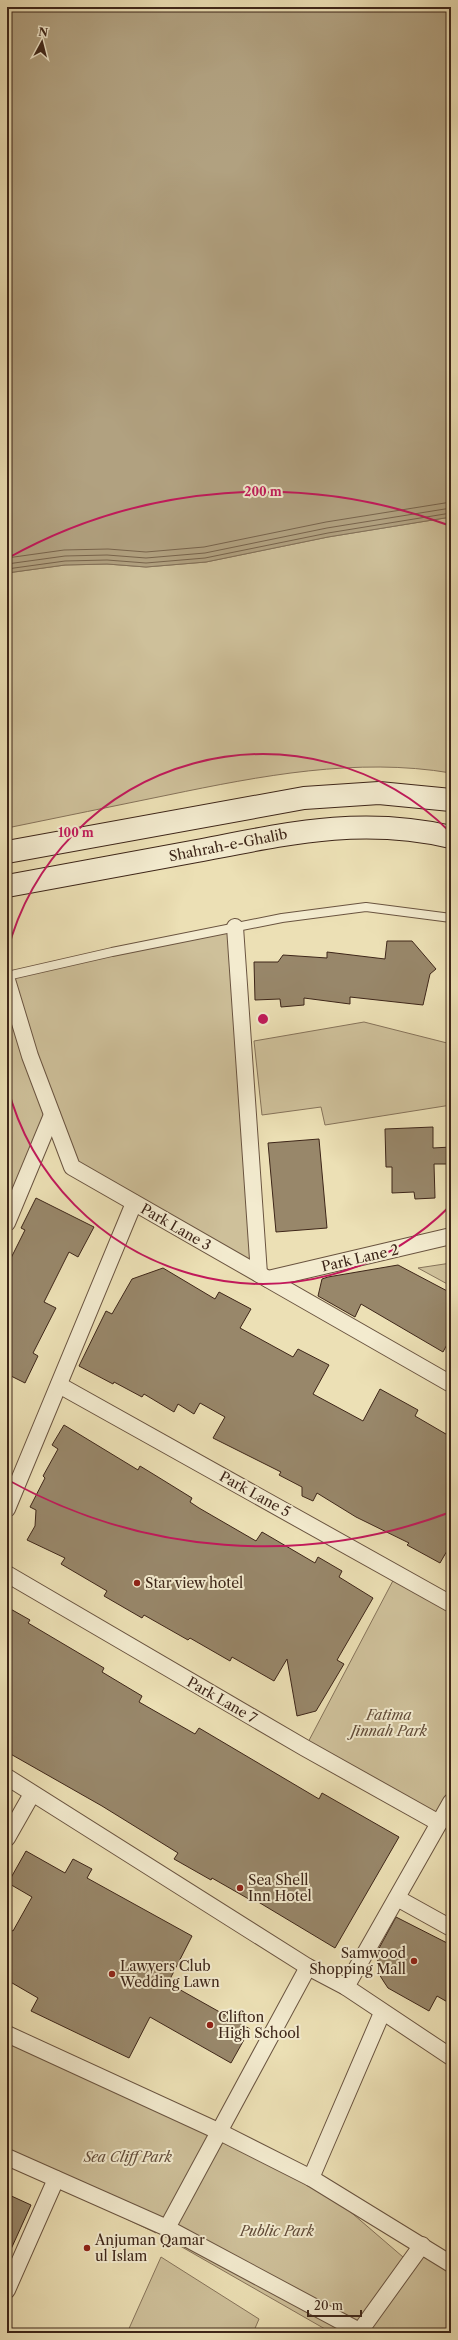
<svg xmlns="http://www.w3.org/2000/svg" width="458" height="2340" font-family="'Libre Caslon Text',serif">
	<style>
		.green { fill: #cec09a; stroke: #86735a }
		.water { fill: #b1a180; stroke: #837057 }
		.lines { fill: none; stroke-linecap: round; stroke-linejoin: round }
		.shore { stroke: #78644c; stroke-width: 1 }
		.building { fill: #98876a; stroke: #3e2619 }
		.lane-casing { stroke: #6a5440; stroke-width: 10 }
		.street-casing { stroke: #6a5440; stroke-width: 18 }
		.secondary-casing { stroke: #3e2619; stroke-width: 24 }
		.lane { stroke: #f3ebcf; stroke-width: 8 }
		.street { stroke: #f3ebcf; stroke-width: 16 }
		.secondary { stroke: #f3ebcf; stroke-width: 22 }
		.ring { fill: none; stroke: #c2185b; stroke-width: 2 }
		.poi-dot { fill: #8f2418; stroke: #f3ebcf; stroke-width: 1.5 }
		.labels { text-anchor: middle; stroke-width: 4; stroke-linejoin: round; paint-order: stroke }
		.street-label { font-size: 14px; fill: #3e2619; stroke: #f3ebcf }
		.poi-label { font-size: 14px; fill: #3e2619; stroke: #f3ebcf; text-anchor: start }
		.park-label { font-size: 14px; font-style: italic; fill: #624c39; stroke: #f3ebcf }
		.centre { fill: #c2185b; stroke: #f3ebcf; stroke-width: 2 }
		.ring-label { font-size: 12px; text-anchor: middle; font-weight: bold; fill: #c2185b; stroke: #f3ebcf; stroke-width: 4; stroke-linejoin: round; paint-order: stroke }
	</style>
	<rect width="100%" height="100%" fill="#ece0b5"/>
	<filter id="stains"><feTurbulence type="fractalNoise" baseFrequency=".005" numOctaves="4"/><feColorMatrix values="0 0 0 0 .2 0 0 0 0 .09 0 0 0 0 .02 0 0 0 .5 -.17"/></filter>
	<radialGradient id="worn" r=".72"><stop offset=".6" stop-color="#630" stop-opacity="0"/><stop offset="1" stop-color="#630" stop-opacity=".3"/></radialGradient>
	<g class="green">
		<path d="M 451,517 L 451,773 C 357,757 260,776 168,795 C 114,806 61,817 7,828 L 7,573 L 65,565 L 107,564 L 146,567 L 206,562 L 328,537 Z"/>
		<path d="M 228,928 L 254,1271 L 72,1167 L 55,1123 L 7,1241 L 7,976 Z"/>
		<path d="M 364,1022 L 451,1044 L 451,1105 L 325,1125 L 321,1107 L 262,1115 L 254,1041 Z"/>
		<path d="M 451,1263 L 451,1286 L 418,1268 Z"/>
		<path d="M 397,1573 L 451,1604 L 451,1802 L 439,1823 L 305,1748 Z"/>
		<path d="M 7,2039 L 311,2178 L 410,2263 L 427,2249 L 451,2264 L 451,2333 L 377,2333 L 364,2325 L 357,2333 L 332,2333 L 168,2239 L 212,2140 L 156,2233 L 7,2162 Z"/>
		<path d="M 161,2257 L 259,2319 L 253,2333 L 127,2333 Z"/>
	</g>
	<path class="water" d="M 7,7 L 451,7 L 451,517 L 328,537 L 206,562 L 146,567 L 107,564 L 65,565 L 7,573 Z"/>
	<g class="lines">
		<g class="shore">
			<path d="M 7,558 L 64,550 L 108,549 L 146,552 L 204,547 L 326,522 L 451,502"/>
			<path d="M 7,564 L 65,556 L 107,555 L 146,558 L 205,553 L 327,528 L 451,508"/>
			<path d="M 7,569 L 65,561 L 107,560 L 146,563 L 205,558 L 328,533 L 451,513"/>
		</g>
	</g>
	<g class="building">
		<path d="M 387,941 L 412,941 L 436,969 L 430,974 L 423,1005 L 350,997 L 350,1004 L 304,998 L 304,1005 L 281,1007 L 280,999 L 255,1000 L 254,962 L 278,962 L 283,955 L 327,958 L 327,952 L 385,959 Z"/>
		<path d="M 433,1127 L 433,1148 L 451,1147 L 451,1164 L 434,1164 L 435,1198 L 415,1199 L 414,1192 L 392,1193 L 392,1167 L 386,1167 L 385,1129 Z"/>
		<path d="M 319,1139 L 327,1228 L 276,1232 L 268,1143 Z"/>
		<path d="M 36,1198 L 94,1227 L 78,1257 L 69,1252 L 44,1302 L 56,1308 L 33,1353 L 38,1356 L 25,1383 L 7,1374 L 7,1266 L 25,1230 L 21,1228 Z"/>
		<path d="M 398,1265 L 451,1293 L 451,1337 L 443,1352 L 361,1304 L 355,1317 L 318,1296 L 322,1279 L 328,1277 Z"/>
		<path d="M 163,1268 L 215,1299 L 219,1292 L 251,1309 L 240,1328 L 293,1357 L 298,1349 L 329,1365 L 313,1394 L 363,1421 L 380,1389 L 418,1410 L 415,1416 L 451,1437 L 451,1544 L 440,1563 L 407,1545 L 409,1543 L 356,1517 L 317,1493 L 313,1501 L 302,1496 L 302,1487 L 279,1475 L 281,1472 L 213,1438 L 225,1417 L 200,1403 L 194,1414 L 178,1404 L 174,1412 L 144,1394 L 142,1397 L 114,1382 L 113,1384 L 79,1366 L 106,1311 L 112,1314 L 132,1279 Z"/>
		<path d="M 64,1425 L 138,1470 L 140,1466 L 158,1477 L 192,1498 L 190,1502 L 199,1508 L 256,1541 L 262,1532 L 315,1563 L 318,1557 L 342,1571 L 339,1577 L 373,1598 L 337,1660 L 344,1664 L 316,1711 L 297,1716 L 287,1659 L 274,1681 L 232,1657 L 230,1661 L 190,1638 L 188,1640 L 144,1615 L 142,1618 L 104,1596 L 107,1591 L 61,1564 L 65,1558 L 27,1540 L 35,1526 L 36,1510 L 30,1507 L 45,1478 L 43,1476 L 58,1449 L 52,1445 Z"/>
		<path d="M 7,1607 L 30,1620 L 28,1623 L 104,1668 L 102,1672 L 142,1696 L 139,1702 L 195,1734 L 199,1728 L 319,1799 L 322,1793 L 399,1837 L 335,1948 L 255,1900 L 254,1902 L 212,1878 L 211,1880 L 174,1859 L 178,1853 L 102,1806 L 7,1752 Z"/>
		<path d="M 26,1851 L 65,1873 L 73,1859 L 92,1869 L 87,1878 L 192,1936 L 168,1983 L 250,2029 L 231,2063 L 150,2017 L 129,2058 L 31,2011 L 38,1998 L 7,1980 L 7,1928 L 13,1931 L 32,1897 L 8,1883 Z"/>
		<path d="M 396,1917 L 451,1945 L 451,2004 L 437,1996 L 429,2011 L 388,1988 L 384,1982 L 379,1974 L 377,1952 Z"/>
		<path d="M 7,2194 L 31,2205 L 7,2258 Z"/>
	</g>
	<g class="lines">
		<defs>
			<path id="lane" d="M 7,976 L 112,952 L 282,918 L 366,907 L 451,918"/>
			<g id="street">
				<path d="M 235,927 L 259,1274"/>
				<path d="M 7,980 L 30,1056 L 72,1167 L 451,1384"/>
				<path d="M 7,1223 L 52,1115"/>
				<path d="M 268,1279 L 451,1236"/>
				<path d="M 59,1385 L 451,1604"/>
				<path d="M 7,1509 L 134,1203"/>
				<path d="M 7,1574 L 305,1748 L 439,1823"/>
				<path d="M 7,1777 L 308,1967 L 346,1987 L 451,2057"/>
				<path d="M 7,1838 L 32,1794"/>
				<path d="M 397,1898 L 451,1928"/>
				<path d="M 346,1987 L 451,1802"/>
				<path d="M 7,2034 L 218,2131 L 311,2178 L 451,2264"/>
				<path d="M 7,2157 L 167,2228 L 363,2333"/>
				<path d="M 311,2178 L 382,2013"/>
				<path d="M 167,2228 L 308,1967"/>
				<path d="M 7,2290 L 56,2179"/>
				<path d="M 360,2331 L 422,2245"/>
			</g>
			<g id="secondary">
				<path d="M 7,852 L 304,798 L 379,793 L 451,800"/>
				<path d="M 7,886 C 70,874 134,863 197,851 C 286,834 360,816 451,837"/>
			</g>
		</defs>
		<use href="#lane" class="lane-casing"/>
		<use href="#street" class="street-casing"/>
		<use href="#secondary" class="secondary-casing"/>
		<use href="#lane" class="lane"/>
		<use href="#street" class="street"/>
		<use href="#secondary" class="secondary"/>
	</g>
	<g class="ring">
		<path d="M450 1206A264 264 0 0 1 7 1085M7 953A264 264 0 0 1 450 832"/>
		<path d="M448 1513A527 527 0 0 1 8 1480M8 558A527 527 0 0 1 448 525"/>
	</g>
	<g class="poi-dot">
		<circle cx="137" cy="1583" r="4"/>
		<circle cx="240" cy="1888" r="4"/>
		<circle cx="414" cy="1961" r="4"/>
		<circle cx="112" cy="1974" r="4"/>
		<circle cx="210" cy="2025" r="4"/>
		<circle cx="87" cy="2248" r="4"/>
	</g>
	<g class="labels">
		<g class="street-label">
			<text transform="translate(228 845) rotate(-11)" y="5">Shahrah-e-Ghalib</text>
			<text transform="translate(176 1227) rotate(30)" y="5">Park Lane 3</text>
			<text transform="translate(360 1258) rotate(-13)" y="5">Park Lane 2</text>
			<text transform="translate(255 1494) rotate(29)" y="5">Park Lane 5</text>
			<text transform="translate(222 1700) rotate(30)" y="5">Park Lane 7</text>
		</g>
		<g class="poi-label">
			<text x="145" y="1588">Star view hotel</text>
			<text x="248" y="1885">Sea Shell<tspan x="248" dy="16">Inn Hotel</tspan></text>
			<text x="406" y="1958" text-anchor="end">Samwood<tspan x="406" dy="16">Shopping Mall</tspan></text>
			<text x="120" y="1971">Lawyers Club<tspan x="120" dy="16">Wedding Lawn</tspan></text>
			<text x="218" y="2022">Clifton<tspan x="218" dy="16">High School</tspan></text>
			<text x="95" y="2245">Anjuman Qamar<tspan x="95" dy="16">ul Islam</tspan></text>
		</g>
		<g class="park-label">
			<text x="389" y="1720">Fatima<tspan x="389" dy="16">Jinnah Park</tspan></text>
			<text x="128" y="2162">Sea Cliff Park</text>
			<text x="277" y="2236">Public Park</text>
		</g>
	</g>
	<circle cx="263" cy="1019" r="6" class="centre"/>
	<g class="ring-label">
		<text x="263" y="496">200 m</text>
		<text x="76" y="837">100 m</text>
	</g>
	<rect width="458" height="2340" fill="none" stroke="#ece0b5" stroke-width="24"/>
	<rect x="8" y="8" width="442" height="2324" fill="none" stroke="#3e2619" stroke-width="2"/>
	<rect x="12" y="12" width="434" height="2316" fill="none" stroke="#3e2619"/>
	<g transform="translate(42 42) rotate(7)" stroke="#f3ebcf" stroke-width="3" paint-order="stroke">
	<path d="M0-3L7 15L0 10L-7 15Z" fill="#3e2619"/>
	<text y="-6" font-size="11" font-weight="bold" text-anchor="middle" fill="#3e2619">N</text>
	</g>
	<path d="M308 2310v6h53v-6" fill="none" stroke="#3e2619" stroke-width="2"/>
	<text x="314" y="2310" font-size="12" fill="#3e2619" stroke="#f3ebcf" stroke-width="3" paint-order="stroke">20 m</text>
	<rect width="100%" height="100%" filter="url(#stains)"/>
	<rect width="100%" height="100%" fill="url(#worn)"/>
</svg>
